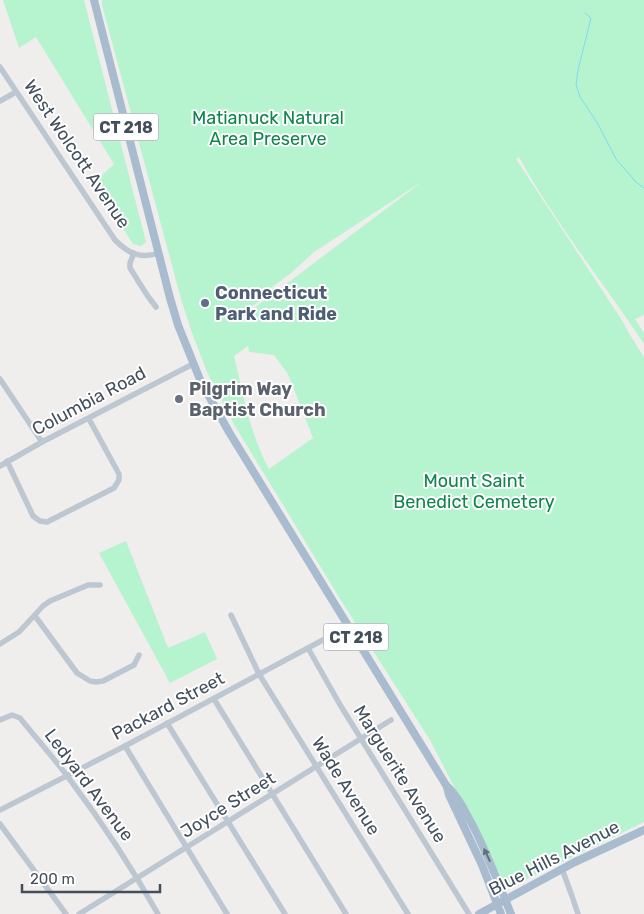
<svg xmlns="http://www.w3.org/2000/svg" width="644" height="914" font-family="Rubik,sans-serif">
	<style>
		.green { fill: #b6f3cf; fill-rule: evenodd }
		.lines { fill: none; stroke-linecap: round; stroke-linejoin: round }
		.stream { stroke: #7edaf5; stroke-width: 1 }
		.minor { stroke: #bcc7d1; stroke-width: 5.5 }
		.major { stroke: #a9bccf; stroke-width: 8 }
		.oneway { fill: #62707e }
		.service-dot { fill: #5c6f8a; stroke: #fff; stroke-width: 2 }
		.worship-dot { fill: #6b7280; stroke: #fff; stroke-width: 2 }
		.labels { text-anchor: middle; stroke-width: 4; stroke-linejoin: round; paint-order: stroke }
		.shield { fill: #fff; stroke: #7b848d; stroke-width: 1 }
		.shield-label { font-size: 16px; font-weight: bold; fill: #43505c }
		.park-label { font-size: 18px; fill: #0d854b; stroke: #fff }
		.street-label { font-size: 18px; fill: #43505c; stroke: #fff }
		.service-label { font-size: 18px; font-weight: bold; fill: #4e5e75; stroke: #fff; text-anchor: start }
		.worship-label { font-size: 18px; font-weight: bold; fill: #5b616d; stroke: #fff; text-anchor: start }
	</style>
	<rect width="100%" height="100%" fill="#f0eded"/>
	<g class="green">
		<path d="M 3,0 L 84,0 L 146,242 L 141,246 L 133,244 L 94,183 L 114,164 L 36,37 L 19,48 Z"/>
		<path d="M 102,0 L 644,0 L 644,315 L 635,319 L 644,333 L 644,344 C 603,282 556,224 520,159 L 519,157 L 516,159 L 623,322 L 630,335 L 644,357 L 644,822 L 511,887 L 506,887 L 430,740 L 342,602 L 235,426 L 207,372 L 191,330 L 181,299 L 102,5 ZM 423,181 L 245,315 L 245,324 L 241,317 L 246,310 L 260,301 L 271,288 L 291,273 L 314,252 ZM 248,346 L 249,352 L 274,355 L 288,374 L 313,438 L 269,469 C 250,434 243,394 234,356 Z"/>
		<path d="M 126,541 L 168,648 L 205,632 L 217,659 L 170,683 L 99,553 Z"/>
	</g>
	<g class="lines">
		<path class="stream" d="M 585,13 L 591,18 L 578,70 L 576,84 L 580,97 L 598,124 L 616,159 L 636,182 L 644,188"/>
		<g class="minor">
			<path d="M 0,67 L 115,240 C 129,254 140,259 159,253"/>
			<path d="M 0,101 L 16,92"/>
			<path d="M 134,253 L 130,263 L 130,268 L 147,295 L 156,307"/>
			<path d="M 0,379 L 42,442"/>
			<path d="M 7,461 L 33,516 L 40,521 L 47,522 L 114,488 L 119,480 L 119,474 L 89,419"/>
			<path d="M 0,466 L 42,442 L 193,364"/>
			<path d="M 231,615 L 259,674 L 408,914"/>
			<path d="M 35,616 L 77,673 L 90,681 L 96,682 L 103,681 L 134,665 L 139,655"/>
			<path d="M 0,644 L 19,632 L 43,606 L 50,601 L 88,585 L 100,585"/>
			<path d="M 308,648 L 339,703 L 469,914"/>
			<path d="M 214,699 L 346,914"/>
			<path d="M 0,720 L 12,715 L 20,718 C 36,738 53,757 68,777 C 101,821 131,866 158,914"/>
			<path d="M 167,723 L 285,914"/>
			<path d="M 125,746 L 227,914"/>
			<path d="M 0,810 L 125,746 L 349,626"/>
			<path d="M 0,824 L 66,914"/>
			<path d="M 562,869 L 572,896 L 578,914"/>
			<path d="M 79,914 L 391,720"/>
		</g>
		<g class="major">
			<path d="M 94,0 L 170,298 L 178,325 L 201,382 L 229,432 L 446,785 C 458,796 464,810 472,824 C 487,853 499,884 511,914"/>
			<path d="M 447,787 L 449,795 L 482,865 L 501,914"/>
			<path d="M 479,914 L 575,862 L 644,830"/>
		</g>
	</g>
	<defs><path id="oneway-solid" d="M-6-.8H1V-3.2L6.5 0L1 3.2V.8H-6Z" transform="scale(1.25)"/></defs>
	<use class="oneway" href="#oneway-solid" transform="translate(487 855) rotate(-115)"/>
	<circle class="service-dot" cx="205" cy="303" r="5"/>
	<circle class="worship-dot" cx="179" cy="399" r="5"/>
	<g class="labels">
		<g class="shield">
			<rect x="93.5" y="113.5" width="65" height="27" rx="4"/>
			<rect x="323.5" y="623.5" width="65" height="27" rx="4"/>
		</g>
		<g class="shield-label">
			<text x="126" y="133">CT 218</text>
			<text x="356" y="643">CT 218</text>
		</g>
		<g class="park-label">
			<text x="268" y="124">Matianuck Natural<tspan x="268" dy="21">Area Preserve</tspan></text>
			<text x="474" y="487">Mount Saint<tspan x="474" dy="21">Benedict Cemetery</tspan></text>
		</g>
		<g class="street-label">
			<text transform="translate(77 154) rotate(56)" y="6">West Wolcott Avenue</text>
			<text transform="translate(89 401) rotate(-28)" y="6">Columbia Road</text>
			<text transform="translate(168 706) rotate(-28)" y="6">Packard Street</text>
			<text transform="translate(400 774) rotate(58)" y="6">Marguerite Avenue</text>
			<text transform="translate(89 785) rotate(53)" y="6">Ledyard Avenue</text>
			<text transform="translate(346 786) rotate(58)" y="6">Wade Avenue</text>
			<text transform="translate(228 805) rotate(-32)" y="6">Joyce Street</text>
			<text transform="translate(554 858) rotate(-27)" y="6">Blue Hills Avenue</text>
		</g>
		<g class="service-label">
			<text x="215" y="299">Connecticut<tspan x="215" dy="21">Park and Ride</tspan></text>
		</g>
		<g class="worship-label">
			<text x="189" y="395">Pilgrim Way<tspan x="189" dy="21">Baptist Church</tspan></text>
		</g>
	</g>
	<path d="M22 884v8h138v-8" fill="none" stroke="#43505c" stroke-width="2.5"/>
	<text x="30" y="884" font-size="15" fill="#43505c" stroke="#ffffff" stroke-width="4" paint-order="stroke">200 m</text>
</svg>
